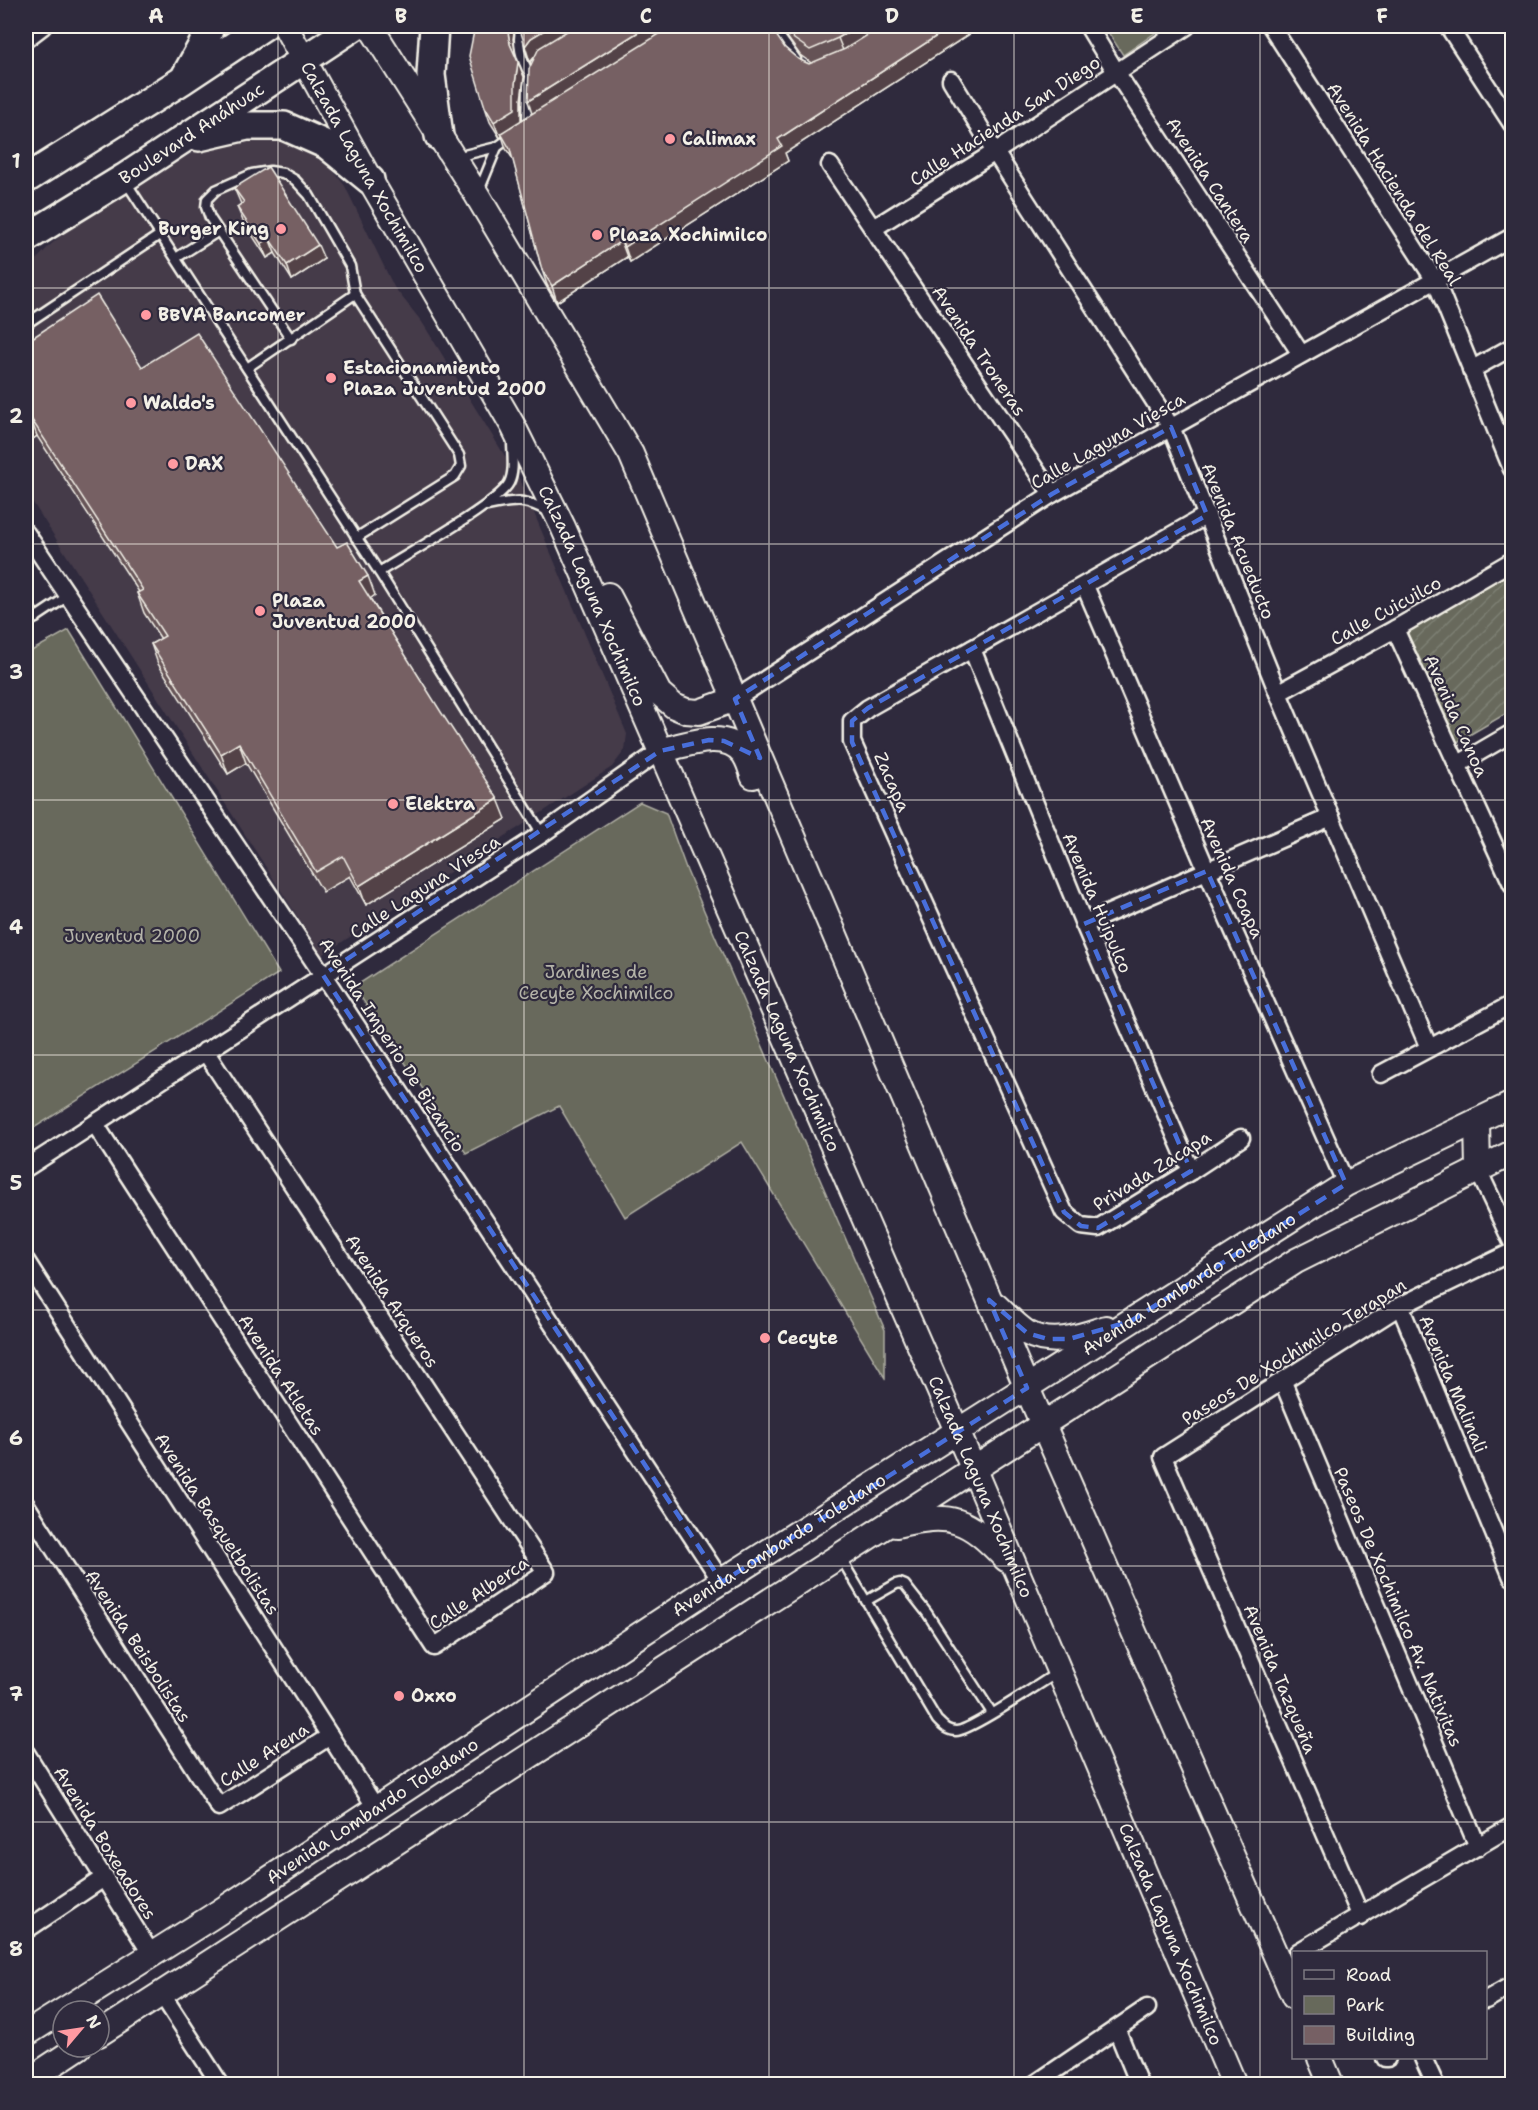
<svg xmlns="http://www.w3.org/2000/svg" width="1538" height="2110" font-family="'Shantell Sans',sans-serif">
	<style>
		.built { fill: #443a49 }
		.park { fill: #67695b; stroke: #aeada2; stroke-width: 1.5 }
		.garden { fill: url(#garden-furrows); stroke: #aeada2; stroke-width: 1.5 }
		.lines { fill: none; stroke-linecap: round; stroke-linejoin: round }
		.service-casing { stroke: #f4f1e8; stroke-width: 13 }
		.minor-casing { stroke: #f4f1e8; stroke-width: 21 }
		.secondary-casing { stroke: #f4f1e8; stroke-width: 28 }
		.primary-casing { stroke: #f4f1e8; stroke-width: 32 }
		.service { stroke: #2f2a3d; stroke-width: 8 }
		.minor { stroke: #2f2a3d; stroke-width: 16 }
		.secondary { stroke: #2f2a3d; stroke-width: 24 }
		.primary { stroke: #2f2a3d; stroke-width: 27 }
		.wall { fill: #655356; stroke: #f4f1e8; stroke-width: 1.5 }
		.shaded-wall { fill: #534346; stroke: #f4f1e8; stroke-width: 1.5 }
		.building { fill: #766064; stroke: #f4f1e8; stroke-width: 1.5 }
		.marked { fill: none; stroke: #486fdb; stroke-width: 4.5; stroke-dasharray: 12 8; stroke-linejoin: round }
		.grid { fill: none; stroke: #f4f1e8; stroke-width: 1.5; stroke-opacity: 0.55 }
		.poi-dot { fill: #ff9aa2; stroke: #2f2a3d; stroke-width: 2 }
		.labels { text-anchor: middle; stroke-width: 4.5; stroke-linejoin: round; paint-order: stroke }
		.street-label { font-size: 18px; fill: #f4f1e8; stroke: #2f2a3d }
		.poi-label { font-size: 18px; font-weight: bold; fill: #f4f1e8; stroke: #2f2a3d; text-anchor: start }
		.park-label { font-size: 18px; fill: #b5b4a9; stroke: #2f2a3d }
		.neatline { fill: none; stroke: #f4f1e8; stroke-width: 2 }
		.grid-label { font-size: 20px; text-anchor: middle; font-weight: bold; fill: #f4f1e8 }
	</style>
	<defs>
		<pattern id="garden-furrows" width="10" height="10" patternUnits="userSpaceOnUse" patternTransform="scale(1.5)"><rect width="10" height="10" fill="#67695b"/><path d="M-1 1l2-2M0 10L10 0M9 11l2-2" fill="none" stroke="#7d7f73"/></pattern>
	</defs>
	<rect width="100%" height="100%" fill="#2f2a3d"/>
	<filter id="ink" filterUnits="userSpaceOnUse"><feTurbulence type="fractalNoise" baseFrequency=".0167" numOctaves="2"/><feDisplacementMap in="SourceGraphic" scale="12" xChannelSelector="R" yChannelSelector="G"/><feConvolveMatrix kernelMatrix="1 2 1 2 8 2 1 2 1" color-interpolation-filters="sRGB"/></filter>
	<g filter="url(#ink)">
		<path class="built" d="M 239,136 L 285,139 L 324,159 L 345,186 L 394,287 L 422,322 L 521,482 L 627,734 L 625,750 L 612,767 L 322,955 L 26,492 L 26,271 L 49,246 L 79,220 L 204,146 Z"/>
		<g class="park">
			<path d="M 1104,26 L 1165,26 L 1123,55 Z"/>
			<path d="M 69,630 L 279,973 L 26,1133 L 26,654 Z"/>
			<path d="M 640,802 L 666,813 L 687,871 L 885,1330 L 885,1378 L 742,1142 L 625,1217 L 559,1106 L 466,1153 L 354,987 Z"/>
		</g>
		<path class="garden" d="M 1512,570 L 1512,710 L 1449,747 L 1395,629 Z"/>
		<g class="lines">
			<defs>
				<g id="service">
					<path d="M 521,26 C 516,44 521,59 530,75"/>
					<path d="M 772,26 L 796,59"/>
					<path d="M 527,127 L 528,86 L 531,72"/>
					<path d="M 456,157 L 497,147 L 511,137"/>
					<path d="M 126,182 L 379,572 L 542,834"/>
					<path d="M 479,191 L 497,147"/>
					<path d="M 176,258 L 217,232"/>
					<path d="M 29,322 L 161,234"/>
					<path d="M 291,339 L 210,218 L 206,207 L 207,199 L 216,190 L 252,174 L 270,171 L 283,173 L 295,180 L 309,195 L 350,266 L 355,294 L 459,455 L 461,466 L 455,476 L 356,538"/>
					<path d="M 247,368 L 355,294"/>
					<path d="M 487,506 C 515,501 523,497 549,512"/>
					<path d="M 379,572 C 404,556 498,504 509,483 C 515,471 512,455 512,442"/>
					<path d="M 26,602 L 36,618"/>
					<path d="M 26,624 L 68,596"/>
					<path d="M 840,1557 L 937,1720 C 943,1726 947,1731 956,1731 C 970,1731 1039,1684 1057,1673"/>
					<path d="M 866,1601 L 896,1584 L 900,1583 L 905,1585 L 927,1613 L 992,1713"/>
				</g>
				<g id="minor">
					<path d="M 1088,26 L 1116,72 L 1301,354"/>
					<path d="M 1271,26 L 1436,282 L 1512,469"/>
					<path d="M 1448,26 L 1512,124"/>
					<path d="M 26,39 L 43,26"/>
					<path d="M 951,80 L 995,152 L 1171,427 L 1278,693 L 1429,1048"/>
					<path d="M 830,165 L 1052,494"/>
					<path d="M 874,228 L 995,152 L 1187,26"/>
					<path d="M 1471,370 L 1512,347"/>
					<path d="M 1207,515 L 868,708 L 852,721 L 852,742 L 1064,1212 L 1081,1226 L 1098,1228 L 1191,1171 L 1241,1138"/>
					<path d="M 26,533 L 323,975 L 722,1582"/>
					<path d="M 1085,586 L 1207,871 L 1346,1184"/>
					<path d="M 1395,629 L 1512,884"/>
					<path d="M 972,649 L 1084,924 L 1191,1171"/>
					<path d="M 1278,693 L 1395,629 L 1512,561"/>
					<path d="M 735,699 L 1052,494 L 1512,237"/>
					<path d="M 1457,765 L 1512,733"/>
					<path d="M 1084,924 L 1331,817"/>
					<path d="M 1381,1074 L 1512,1004"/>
					<path d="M 95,1124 L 434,1647 L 546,1572 L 205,1051"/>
					<path d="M 26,1168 L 542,834 L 660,751"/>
					<path d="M 1478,1170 L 1512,1242"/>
					<path d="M 26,1261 L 376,1808"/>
					<path d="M 1400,1306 L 1512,1577"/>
					<path d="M 1283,1382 L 1478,1847"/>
					<path d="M 26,1505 L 219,1807 L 330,1736"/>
					<path d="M 26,1753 L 152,1955"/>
					<path d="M 1361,1917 L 1163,1457 L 1400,1306 L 1512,1252"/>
					<path d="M 26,1930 L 105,1877"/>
					<path d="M 1298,1952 L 1512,1826"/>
					<path d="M 161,1993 L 220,2084"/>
					<path d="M 1486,2000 L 1512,1985"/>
					<path d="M 1117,2030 L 1139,2084"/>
					<path d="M 1385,2058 L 1387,2058"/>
					<path d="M 1423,2058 L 1435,2084"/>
					<path d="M 1035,2084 L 1147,2008"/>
				</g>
				<g id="secondary">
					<path id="s1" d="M 285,26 L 370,180 L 513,426 L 563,527 L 974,1470 L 1234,2084"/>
					<path d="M 370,26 L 477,195 L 631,454 L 1027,1388 L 1294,1997"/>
					<path d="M 608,595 L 659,693 L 674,706 L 686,711 L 699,712 L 735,699"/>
					<path d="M 660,751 C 685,745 726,728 744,754 C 748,760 751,769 753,776"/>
					<path d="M 1477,1121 L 1478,1170"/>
					<path d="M 995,1305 C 1005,1314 1016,1326 1027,1333 C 1053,1347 1081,1336 1106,1328"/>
					<path d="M 896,1525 C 952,1512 967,1518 1006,1559"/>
					<path id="s2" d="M 26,2034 L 210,1918 L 700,1595 L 1346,1184 L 1512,1104"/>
					<path d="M 99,2034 L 1296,1261 L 1512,1153"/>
					<path d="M 1320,2058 L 1331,2084"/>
					<path d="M 26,2082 L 79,2047"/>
				</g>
				<g id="primary">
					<path d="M 434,26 L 431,75 L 439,136"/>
					<path d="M 186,75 L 207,37 L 210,26"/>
					<path d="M 199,137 L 247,126 L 284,126 L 327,145 L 370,180"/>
					<path d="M 26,179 L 183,80 L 264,26"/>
					<path id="s3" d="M 26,238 L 124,178 L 355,26"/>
				</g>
			</defs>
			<use href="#service" class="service-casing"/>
			<use href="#minor" class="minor-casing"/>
			<use href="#secondary" class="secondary-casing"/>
			<use href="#primary" class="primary-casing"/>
			<use href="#service" class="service"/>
			<use href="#minor" class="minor"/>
			<use href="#secondary" class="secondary"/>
			<use href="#primary" class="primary"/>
		</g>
		<g class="wall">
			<path d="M 475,26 L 515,26 L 513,39 L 515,54 L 524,77 L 521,100 L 521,121 L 532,113 L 536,54 L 530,62 L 525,46 L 785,48 L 798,59 L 809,64 L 811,63 L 800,55 L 787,37 L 783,26 L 982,26 L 785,153 L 788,161 L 630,262 L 627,257 L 557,302 L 547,285 L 542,270 L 513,159 L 506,149 L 502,136 L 500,138 L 490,122 L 485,107 Z"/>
			<path d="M 234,188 L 324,259 L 292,280 L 275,253 L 267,258 L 243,221 L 237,207 L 241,204 Z"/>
			<path d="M 26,342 L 142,367 L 337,547 L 375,595 L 370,598 L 506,819 L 366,905 L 350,876 L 323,892 L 246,763 L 228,774 L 158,664 L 151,644 L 161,639 L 144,613 L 137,593 L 139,592 L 37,436 L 26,444 Z"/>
		</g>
		<g class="shaded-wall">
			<path d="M 507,26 L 515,26 L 513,39 L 516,59 L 510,44 Z"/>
			<path d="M 551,26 L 582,26 L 537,54 L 530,62 L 525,46 L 531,38 Z"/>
			<path d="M 648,26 L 678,26 L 533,117 L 528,101 Z"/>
			<path d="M 858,26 L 889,26 L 844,53 L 838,38 Z"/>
			<path d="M 952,26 L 982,26 L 785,153 L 788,161 L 630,262 L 625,247 L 778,139 Z"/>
			<path d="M 518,62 L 524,77 L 521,100 L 521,125 L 501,133 L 502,136 L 500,138 L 494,122 L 515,84 Z"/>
			<path d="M 269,238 L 275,253 L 267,258 L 261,244 Z"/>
			<path d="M 621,241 L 627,257 L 557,302 L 552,286 Z"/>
			<path d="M 318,245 L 324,259 L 292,280 L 287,265 Z"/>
			<path d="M 30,417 L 37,436 L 26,444 L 26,420 Z"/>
			<path d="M 368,576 L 375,595 L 367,601 L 359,581 Z"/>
			<path d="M 239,743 L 246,763 L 228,774 L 221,754 Z"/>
			<path d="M 498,799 L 506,819 L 366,905 L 359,886 Z"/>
		</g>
		<g class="building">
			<path d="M 475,26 L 507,26 L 510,44 L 518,62 L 515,84 L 515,109 L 494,122 L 485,107 L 469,56 Z"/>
			<path d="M 520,26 L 551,26 L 531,38 L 525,46 L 520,29 Z"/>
			<path d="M 575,26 L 648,26 L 528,101 L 529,69 L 539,48 Z"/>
			<path d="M 672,26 L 770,26 L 785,48 L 798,59 L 809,64 L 845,49 L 882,26 L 952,26 L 778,139 L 782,146 L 625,247 L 621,241 L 552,286 L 542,270 L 510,149 L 501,133 Z"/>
			<path d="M 784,26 L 858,26 L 838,38 L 810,50 L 794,39 Z"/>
			<path d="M 268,167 L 318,245 L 287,265 L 269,238 L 261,244 L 237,207 L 244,202 L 234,188 Z"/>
			<path d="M 97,295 L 142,367 L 197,333 L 337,547 L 347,542 L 368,576 L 359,581 L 441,712 L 498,799 L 359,886 L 343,856 L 316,872 L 239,743 L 221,754 L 151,644 L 165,636 L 137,593 L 143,590 L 30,417 L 26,420 L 26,342 Z"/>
		</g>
	</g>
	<path class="marked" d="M 1171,427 L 1207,515 L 868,708 L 852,721 L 852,742 L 1064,1212 L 1081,1226 L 1098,1228 L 1191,1171 L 1084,924 L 1207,871 L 1346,1184 L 1131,1321 L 1069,1339 L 1048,1339 L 1027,1333 L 989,1300 L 1027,1388 L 722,1582 L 323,975 L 660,751 L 709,740 L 724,741 L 760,758 L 735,699 L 1052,494 Z"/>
	<path class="grid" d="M 278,26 L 278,2084M 524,26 L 524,2084M 769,26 L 769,2084M 1014,26 L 1014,2084M 1260,26 L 1260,2084M 26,288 L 1512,288M 26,544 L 1512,544M 26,800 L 1512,800M 26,1055 L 1512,1055M 26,1310 L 1512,1310M 26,1566 L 1512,1566M 26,1822 L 1512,1822"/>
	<g class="poi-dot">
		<circle cx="670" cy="139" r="6"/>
		<circle cx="281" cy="229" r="6"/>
		<circle cx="597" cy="235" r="6"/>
		<circle cx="146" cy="315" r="6"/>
		<circle cx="331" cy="378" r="6"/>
		<circle cx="131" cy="403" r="6"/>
		<circle cx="173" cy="464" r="6"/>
		<circle cx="260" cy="611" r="6"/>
		<circle cx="393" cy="804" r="6"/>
		<circle cx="765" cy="1338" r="6"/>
		<circle cx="399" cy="1696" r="6"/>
	</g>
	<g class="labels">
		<g class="street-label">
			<text transform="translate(1005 121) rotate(-33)" y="6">Calle Hacienda San Diego</text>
			<text dy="6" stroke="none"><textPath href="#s3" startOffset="196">Boulevard Anáhuac</textPath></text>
			<text dy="6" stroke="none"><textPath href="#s1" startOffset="162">Calzada Laguna Xochimilco</textPath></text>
			<text transform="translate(1210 180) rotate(57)" y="6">Avenida Cantera</text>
			<text transform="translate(1394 184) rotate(58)" y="6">Avenida Hacienda del Real</text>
			<text transform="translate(979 351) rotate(56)" y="6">Avenida Troneras</text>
			<text transform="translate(1108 441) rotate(-30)" y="6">Calle Laguna Viesca</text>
			<text transform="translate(1238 541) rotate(68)" y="6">Avenida Acueducto</text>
			<text dy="6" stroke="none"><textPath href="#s1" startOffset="648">Calzada Laguna Xochimilco</textPath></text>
			<text transform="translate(1386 611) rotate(-29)" y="6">Calle Cuicuilco</text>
			<text transform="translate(1456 716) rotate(66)" y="6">Avenida Canoa</text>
			<text transform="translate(892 782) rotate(66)" y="6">Zacapa</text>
			<text transform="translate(1232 878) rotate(66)" y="6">Avenida Coapa</text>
			<text transform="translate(425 887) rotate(-33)" y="6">Calle Laguna Viesca</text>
			<text transform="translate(1097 903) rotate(67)" y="6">Avenida Huipulco</text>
			<text dy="6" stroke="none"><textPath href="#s1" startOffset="1134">Calzada Laguna Xochimilco</textPath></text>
			<text transform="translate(392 1045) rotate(57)" y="6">Avenida Imperio De Bizancio</text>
			<text transform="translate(1152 1171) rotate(-32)" y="6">Privada Zacapa</text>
			<text dy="6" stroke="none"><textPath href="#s2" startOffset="1384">Avenida Lombardo Toledano</textPath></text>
			<text transform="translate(392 1301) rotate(57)" y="6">Avenida Arqueros</text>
			<text transform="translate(1294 1352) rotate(-32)" y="6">Paseos De Xochimilco Terapan</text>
			<text transform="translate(281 1375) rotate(57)" y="6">Avenida Atletas</text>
			<text transform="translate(1453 1384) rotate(67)" y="6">Avenida Malinali</text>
			<text dy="6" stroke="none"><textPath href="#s1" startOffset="1620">Calzada Laguna Xochimilco</textPath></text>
			<text transform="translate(217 1524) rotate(57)" y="6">Avenida Basquetbolistas</text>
			<text dy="6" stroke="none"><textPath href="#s2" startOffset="898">Avenida Lombardo Toledano</textPath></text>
			<text transform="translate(479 1593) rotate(-34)" y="6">Calle Alberca</text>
			<text transform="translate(1398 1607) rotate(67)" y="6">Paseos De Xochimilco Av. Nativitas</text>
			<text transform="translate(138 1646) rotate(57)" y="6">Avenida Beisbolistas</text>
			<text transform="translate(1280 1679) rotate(67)" y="6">Avenida Tazqueña</text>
			<text transform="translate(264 1755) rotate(-33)" y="6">Calle Arena</text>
			<text dy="6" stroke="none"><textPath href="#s2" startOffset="412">Avenida Lombardo Toledano</textPath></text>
			<text transform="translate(105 1843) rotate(58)" y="6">Avenida Boxeadores</text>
			<text dy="6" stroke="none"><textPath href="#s1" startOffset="2106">Calzada Laguna Xochimilco</textPath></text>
		</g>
		<g class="poi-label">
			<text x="682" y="145">Calimax</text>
			<text x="269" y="235" text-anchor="end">Burger King</text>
			<text x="609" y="241">Plaza Xochimilco</text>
			<text x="158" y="321">BBVA Bancomer</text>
			<text x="343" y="374">Estacionamiento<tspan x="343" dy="21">Plaza Juventud 2000</tspan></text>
			<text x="143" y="409">Waldo's</text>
			<text x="185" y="470">DAX</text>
			<text x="272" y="607">Plaza<tspan x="272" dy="21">Juventud 2000</tspan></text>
			<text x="405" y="810">Elektra</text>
			<text x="777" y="1344">Cecyte</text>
			<text x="411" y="1702">Oxxo</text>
		</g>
		<g class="park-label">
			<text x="132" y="942">Juventud 2000</text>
			<text x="596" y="978">Jardines de<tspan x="596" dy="21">Cecyte Xochimilco</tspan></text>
		</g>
	</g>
	<rect width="1538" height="2110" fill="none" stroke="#2f2a3d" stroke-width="66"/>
	<rect x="1292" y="1951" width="195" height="108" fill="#2f2a3d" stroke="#7e7a81" stroke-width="1.5"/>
	<rect x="1304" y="1970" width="30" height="9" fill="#2f2a3d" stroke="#7e7a81" stroke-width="1.5"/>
	<text x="1346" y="1981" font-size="18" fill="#f4f1e8">Road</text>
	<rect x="1304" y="1996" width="30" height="18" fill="#67695b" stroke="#7e7a81" stroke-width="1.5"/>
	<text x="1346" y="2011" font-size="18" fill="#f4f1e8">Park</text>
	<rect x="1304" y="2026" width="30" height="18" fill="#766064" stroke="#7e7a81" stroke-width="1.5"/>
	<text x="1346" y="2041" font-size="18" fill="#f4f1e8">Building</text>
	<g transform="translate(81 2029) rotate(61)"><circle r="28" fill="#2f2a3d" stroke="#7e7a81" stroke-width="1.5"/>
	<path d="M0-4.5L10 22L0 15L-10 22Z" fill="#ff9aa2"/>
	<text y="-9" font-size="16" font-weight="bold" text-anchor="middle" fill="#f4f1e8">N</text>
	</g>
	<rect x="33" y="33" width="1472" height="2044" class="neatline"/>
	<g class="grid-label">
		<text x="156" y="23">A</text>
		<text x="401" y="23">B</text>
		<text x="646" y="23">C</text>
		<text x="892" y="23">D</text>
		<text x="1137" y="23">E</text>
		<text x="1382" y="23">F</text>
		<text x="16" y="168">1</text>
		<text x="16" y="423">2</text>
		<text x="16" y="679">3</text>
		<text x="16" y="934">4</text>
		<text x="16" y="1190">5</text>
		<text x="16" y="1445">6</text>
		<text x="16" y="1701">7</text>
		<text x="16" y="1956">8</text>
	</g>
</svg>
